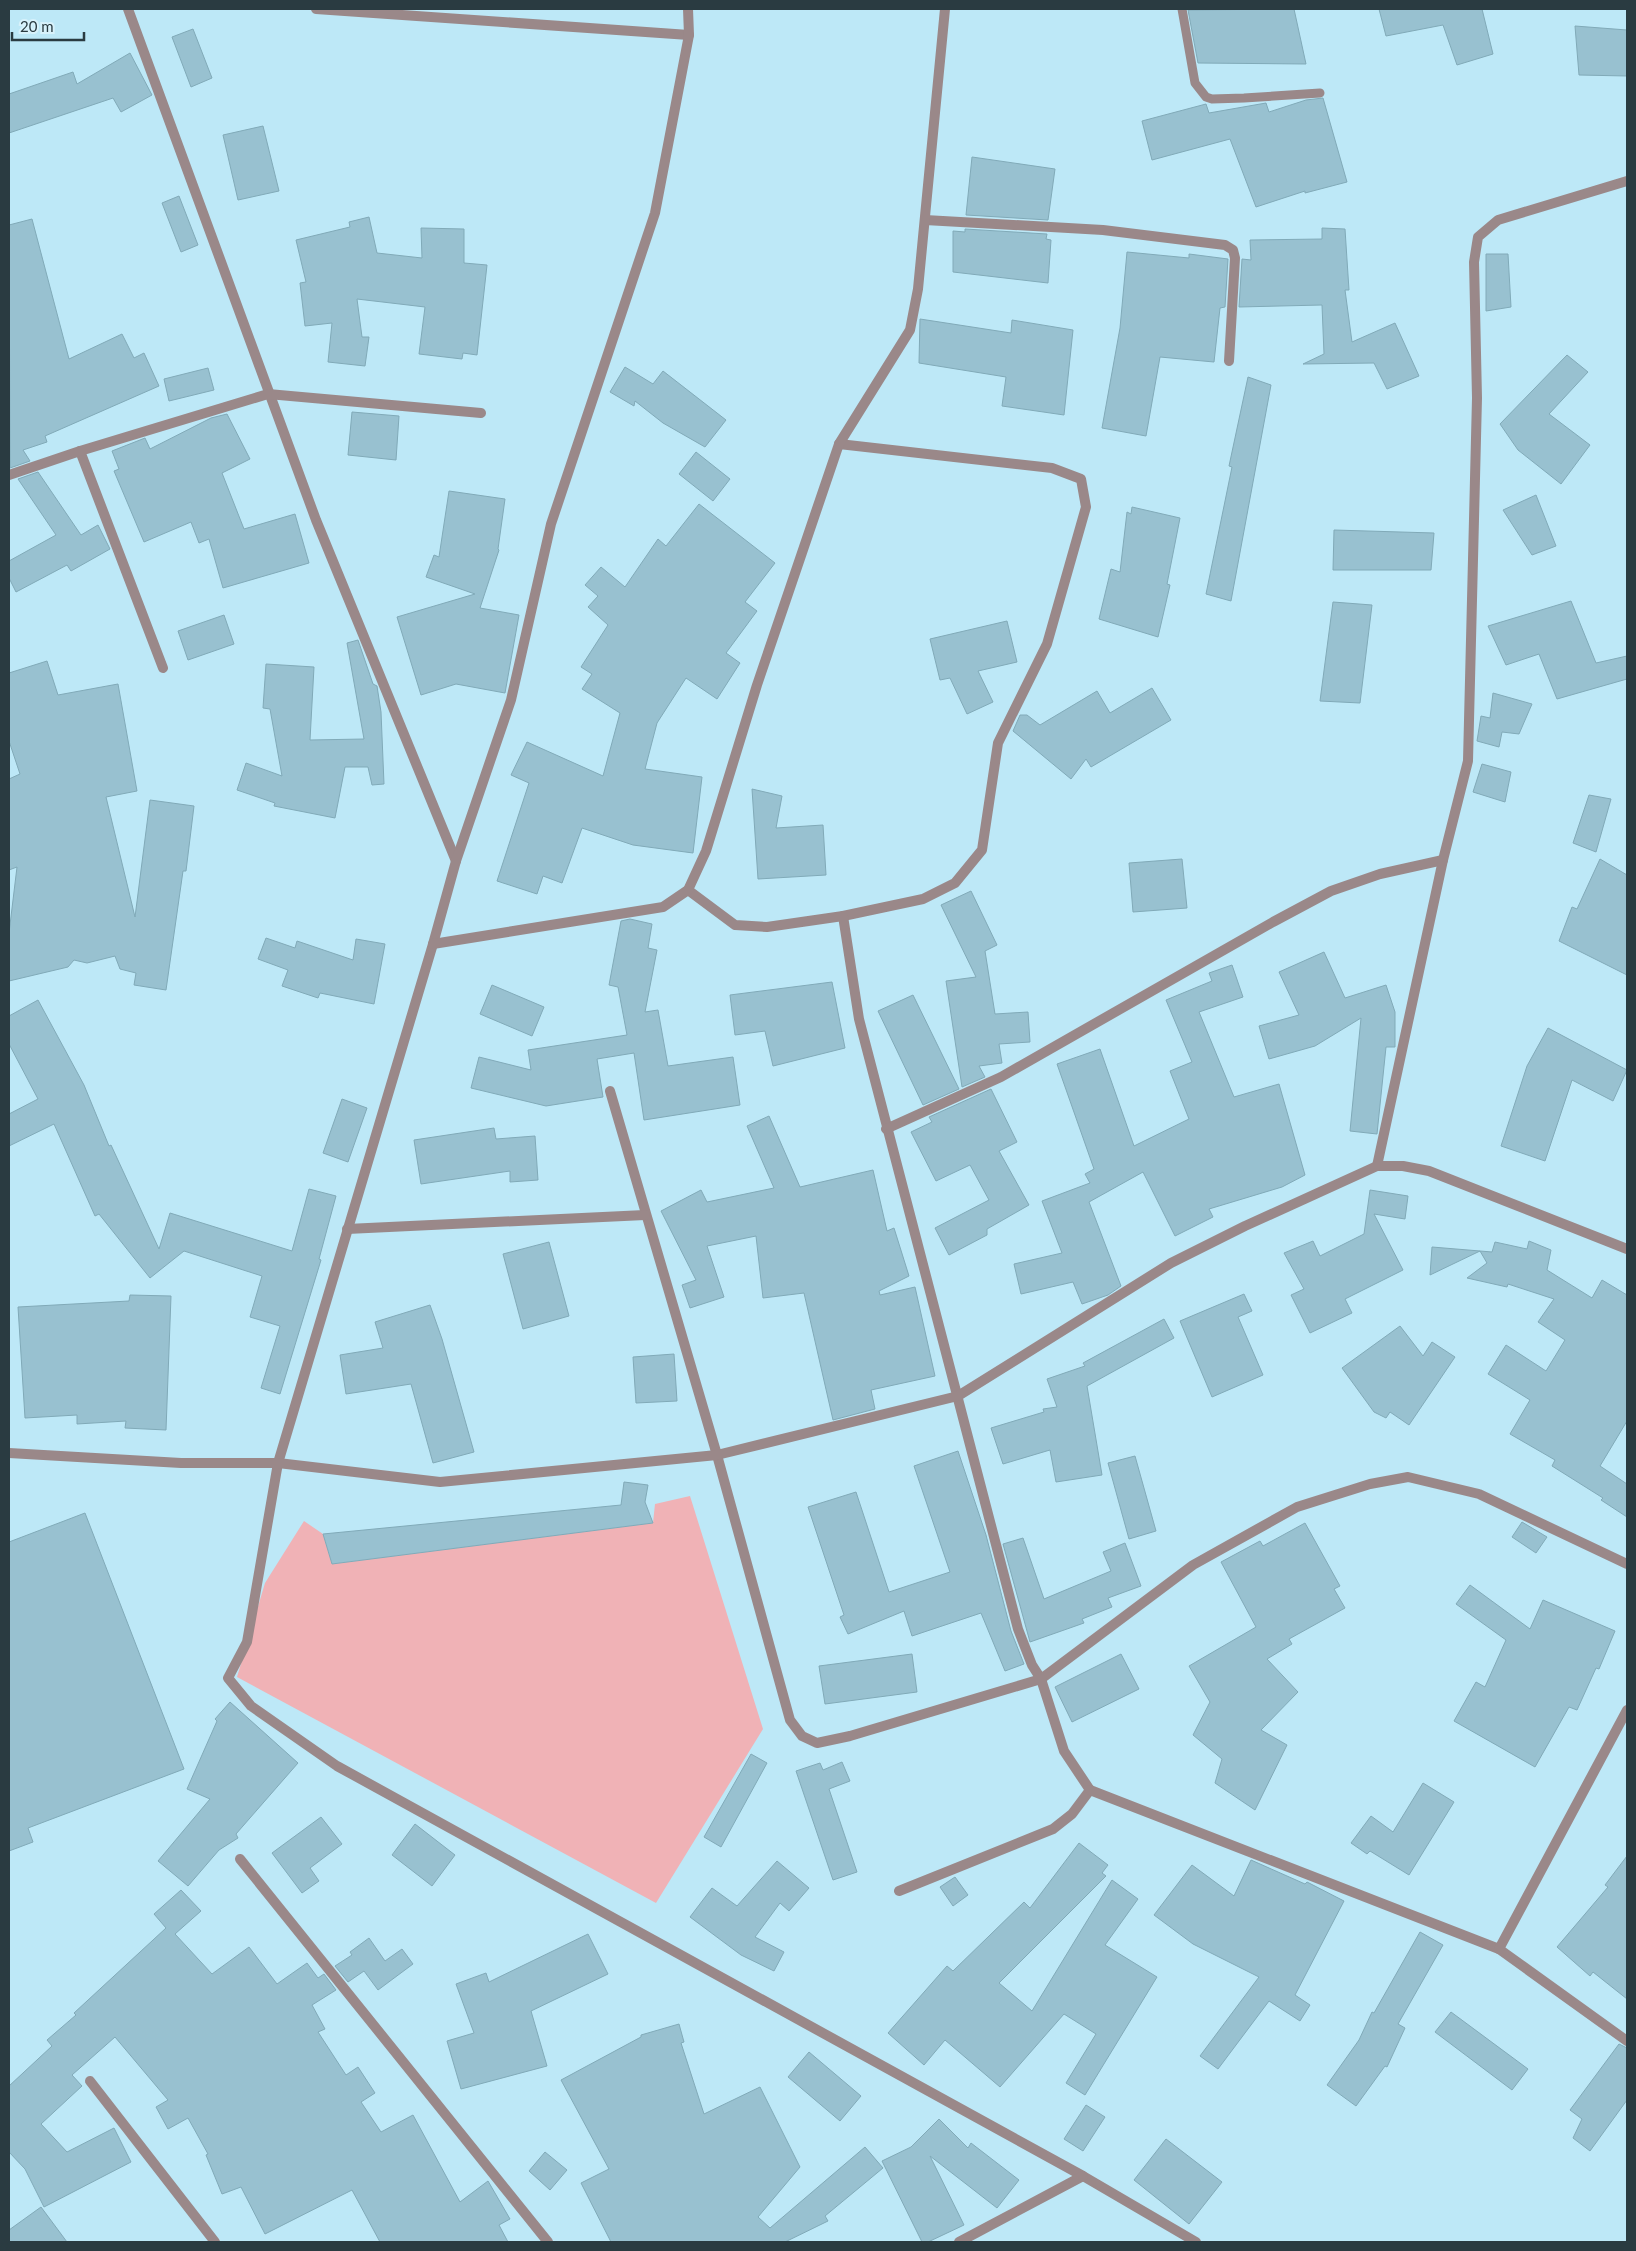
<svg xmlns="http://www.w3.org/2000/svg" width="1636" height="2251" font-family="Lato,sans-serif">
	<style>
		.green { fill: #f0b2b6 }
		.building { fill: #98c1d0; stroke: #81aab8 }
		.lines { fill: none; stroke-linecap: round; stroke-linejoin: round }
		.service { stroke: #9a8889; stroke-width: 9 }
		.minor { stroke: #9a8889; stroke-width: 10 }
		.tertiary { stroke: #9a8889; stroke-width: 10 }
	</style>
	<rect width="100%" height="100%" fill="#bde8f7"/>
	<path class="green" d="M 690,1496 L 763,1729 L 656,1903 L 237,1677 L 265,1583 L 304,1521 L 323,1534 L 332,1564 L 653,1523 L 655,1504 Z"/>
	<g class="building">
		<path d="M 1294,9 L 1306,64 L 1198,63 L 1188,10 Z"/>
		<path d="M 1379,9 L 1482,9 L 1493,54 L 1457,65 L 1443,25 L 1386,36 Z"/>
		<path d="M 1575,26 L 1627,30 L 1627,76 L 1579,75 Z"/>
		<path d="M 193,29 L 212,78 L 191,87 L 172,37 Z"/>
		<path d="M 130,53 L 152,95 L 121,112 L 113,98 L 9,133 L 9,94 L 73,72 L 77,84 Z"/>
		<path d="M 1323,98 L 1347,182 L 1305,193 L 1305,191 L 1256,207 L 1230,139 L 1152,160 L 1142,121 L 1206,104 L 1209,113 L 1266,103 L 1269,112 L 1306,100 Z"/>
		<path d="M 263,126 L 279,191 L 238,200 L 223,135 Z"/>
		<path d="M 972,157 L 1055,169 L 1048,220 L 966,215 Z"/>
		<path d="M 179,196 L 198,245 L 181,252 L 162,203 Z"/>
		<path d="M 369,217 L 377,253 L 422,258 L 421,228 L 464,229 L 464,263 L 487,265 L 477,355 L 463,353 L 462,359 L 419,354 L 425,307 L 357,299 L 362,337 L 369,337 L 365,366 L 328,362 L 332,323 L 305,326 L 300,283 L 306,282 L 296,240 L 350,227 L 349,222 Z"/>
		<path d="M 32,219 L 69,359 L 122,334 L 134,358 L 144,353 L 159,386 L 45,436 L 47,442 L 23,450 L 30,461 L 10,468 L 9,225 Z"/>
		<path d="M 1322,228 L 1345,229 L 1349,290 L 1345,290 L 1352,342 L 1395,323 L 1419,376 L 1387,389 L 1374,363 L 1303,364 L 1324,354 L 1322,305 L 1239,307 L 1242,259 L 1251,260 L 1250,240 L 1322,239 Z"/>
		<path d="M 965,229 L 1047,234 L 1046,239 L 1051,240 L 1048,283 L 953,272 L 953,231 L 965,232 Z"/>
		<path d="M 1127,252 L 1189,258 L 1189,254 L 1228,259 L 1225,307 L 1220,308 L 1214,362 L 1160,357 L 1146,436 L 1102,428 L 1120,328 Z"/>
		<path d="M 1486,254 L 1508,254 L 1511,307 L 1486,311 Z"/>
		<path d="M 920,319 L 1011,333 L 1012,320 L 1073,330 L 1064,415 L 1002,406 L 1006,377 L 919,363 Z"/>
		<path d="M 1567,355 L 1588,372 L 1549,414 L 1590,445 L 1561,484 L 1518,450 L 1500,424 Z"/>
		<path d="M 625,367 L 653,384 L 663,371 L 726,420 L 705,447 L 663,423 L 635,401 L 634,406 L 610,392 Z"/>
		<path d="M 208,368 L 214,390 L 169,401 L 164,379 Z"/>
		<path d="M 1248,377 L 1271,385 L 1231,601 L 1206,594 L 1232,467 L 1229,466 Z"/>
		<path d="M 352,412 L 399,416 L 396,460 L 348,455 Z"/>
		<path d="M 227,414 L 250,459 L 222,473 L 244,529 L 295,514 L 309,563 L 223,588 L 209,539 L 199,543 L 191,522 L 144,542 L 114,471 L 119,469 L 112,451 L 145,438 L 150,449 L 211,418 Z"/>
		<path d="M 696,452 L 730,479 L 713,501 L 679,474 Z"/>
		<path d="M 38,472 L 81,535 L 98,525 L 110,549 L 71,571 L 67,565 L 16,592 L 9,578 L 9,561 L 56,535 L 18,479 Z"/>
		<path d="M 449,491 L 505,499 L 498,549 L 499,550 L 480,608 L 519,615 L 505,693 L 456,684 L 421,695 L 397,617 L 475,594 L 426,577 L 434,555 L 439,557 Z"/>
		<path d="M 1536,495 L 1556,546 L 1532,555 L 1503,510 Z"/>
		<path d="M 699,504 L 775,563 L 745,602 L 757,611 L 726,653 L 740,663 L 717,699 L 686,678 L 657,723 L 645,769 L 702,777 L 693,853 L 633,845 L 582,828 L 562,883 L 543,876 L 537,894 L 497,881 L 529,783 L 511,775 L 527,742 L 603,776 L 620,713 L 582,689 L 592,674 L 581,667 L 608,625 L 588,607 L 598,596 L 585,585 L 601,567 L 625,587 L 658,539 L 666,546 Z"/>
		<path d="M 1132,507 L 1180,518 L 1167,584 L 1170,585 L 1158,637 L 1099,619 L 1111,569 L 1120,572 L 1127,512 L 1131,514 Z"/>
		<path d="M 1334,530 L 1434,533 L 1431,570 L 1333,570 Z"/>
		<path d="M 1571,601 L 1596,663 L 1627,656 L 1627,679 L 1557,699 L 1539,654 L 1506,665 L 1488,626 Z"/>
		<path d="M 1333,602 L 1372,605 L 1360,703 L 1320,701 Z"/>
		<path d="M 224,615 L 234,644 L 188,660 L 178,631 Z"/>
		<path d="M 1007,621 L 1017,662 L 978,671 L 993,702 L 967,714 L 950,678 L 940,680 L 930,639 Z"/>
		<path d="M 358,640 L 373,684 L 377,686 L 381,712 L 384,784 L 372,785 L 368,767 L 345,767 L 335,818 L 274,806 L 275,803 L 237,790 L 246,763 L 282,776 L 270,709 L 263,708 L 266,664 L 314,667 L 310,740 L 364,739 L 347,643 Z"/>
		<path d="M 47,661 L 58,695 L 118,684 L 137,791 L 106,797 L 135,917 L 150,800 L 194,806 L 186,871 L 183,871 L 166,990 L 134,985 L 136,973 L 120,969 L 115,956 L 87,963 L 74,960 L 68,967 L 9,981 L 9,933 L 17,867 L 9,870 L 9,779 L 20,774 L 9,741 L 9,673 Z"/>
		<path d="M 1152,688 L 1171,720 L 1091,767 L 1086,759 L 1071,779 L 1013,731 L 1020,715 L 1027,715 L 1040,725 L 1097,691 L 1110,713 Z"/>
		<path d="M 1493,693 L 1532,704 L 1519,734 L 1502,732 L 1499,747 L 1477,741 L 1481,716 L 1490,718 Z"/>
		<path d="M 1482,764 L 1511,772 L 1505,802 L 1473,792 Z"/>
		<path d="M 752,789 L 782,796 L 776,828 L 823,825 L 826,875 L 758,879 Z"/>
		<path d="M 1589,795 L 1611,799 L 1596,852 L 1573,843 Z"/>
		<path d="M 1182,859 L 1187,908 L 1133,912 L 1129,863 Z"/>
		<path d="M 1600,859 L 1627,875 L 1627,975 L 1559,941 L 1572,907 L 1577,909 Z"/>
		<path d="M 971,891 L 997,945 L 985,951 L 995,1014 L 1028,1012 L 1030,1042 L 999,1044 L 1002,1063 L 979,1066 L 985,1077 L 962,1087 L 946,981 L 976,977 L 941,905 Z"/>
		<path d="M 630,919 L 652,924 L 648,948 L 657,950 L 645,1012 L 658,1010 L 668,1066 L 733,1057 L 740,1105 L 644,1120 L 634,1053 L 597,1059 L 603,1097 L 546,1106 L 471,1088 L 479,1057 L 531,1070 L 528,1050 L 627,1035 L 618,987 L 609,985 L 621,921 Z"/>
		<path d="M 266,938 L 295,948 L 297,941 L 353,960 L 356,939 L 385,944 L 374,1004 L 320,993 L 318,998 L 282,986 L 288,970 L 258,959 Z"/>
		<path d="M 1324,952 L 1345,998 L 1386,985 L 1395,1012 L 1395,1047 L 1386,1047 L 1377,1134 L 1350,1131 L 1361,1018 L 1315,1046 L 1269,1059 L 1259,1026 L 1299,1015 L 1279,972 Z"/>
		<path d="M 1232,965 L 1243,997 L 1199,1012 L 1234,1097 L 1279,1084 L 1305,1175 L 1282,1187 L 1209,1209 L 1213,1217 L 1175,1236 L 1143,1172 L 1089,1202 L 1121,1286 L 1108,1295 L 1082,1304 L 1073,1282 L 1021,1294 L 1014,1264 L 1062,1253 L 1042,1201 L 1090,1183 L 1085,1174 L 1094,1169 L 1057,1064 L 1100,1049 L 1134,1146 L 1189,1119 L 1170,1071 L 1192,1062 L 1166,1000 L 1212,981 L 1209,973 Z"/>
		<path d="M 832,982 L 845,1048 L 773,1066 L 765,1031 L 735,1035 L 730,995 Z"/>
		<path d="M 492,985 L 544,1007 L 532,1036 L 480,1014 Z"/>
		<path d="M 913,995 L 959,1089 L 923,1105 L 878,1011 Z"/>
		<path d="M 38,1000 L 84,1085 L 109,1146 L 111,1145 L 159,1249 L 170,1213 L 292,1251 L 309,1189 L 336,1196 L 319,1259 L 321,1260 L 280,1394 L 261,1388 L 280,1326 L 250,1317 L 262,1276 L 184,1251 L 150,1278 L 99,1214 L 95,1216 L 54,1124 L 9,1146 L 9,1114 L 38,1099 L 9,1044 L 9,1016 Z"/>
		<path d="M 1548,1028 L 1627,1070 L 1613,1101 L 1572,1080 L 1545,1161 L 1501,1146 L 1527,1066 Z"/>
		<path d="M 991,1089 L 1017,1142 L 999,1151 L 1029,1205 L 987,1229 L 987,1235 L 949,1255 L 935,1228 L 989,1200 L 970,1165 L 936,1181 L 911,1132 L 932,1122 L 929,1117 Z"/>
		<path d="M 342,1099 L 367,1108 L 348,1162 L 323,1153 Z"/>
		<path d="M 769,1116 L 800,1187 L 873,1170 L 887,1231 L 894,1228 L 909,1276 L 879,1291 L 880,1295 L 915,1287 L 935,1376 L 871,1390 L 875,1409 L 833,1420 L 804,1293 L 763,1298 L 756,1236 L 707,1246 L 724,1297 L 690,1308 L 682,1285 L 696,1280 L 661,1211 L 701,1190 L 707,1202 L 774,1188 L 747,1126 Z"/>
		<path d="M 494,1128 L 496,1139 L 535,1136 L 538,1180 L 510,1182 L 510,1171 L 421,1184 L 414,1140 Z"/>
		<path d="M 1370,1190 L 1408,1196 L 1405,1219 L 1374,1214 L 1403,1270 L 1345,1299 L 1352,1313 L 1310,1333 L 1291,1295 L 1304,1289 L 1284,1253 L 1313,1241 L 1320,1256 L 1364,1234 Z"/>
		<path d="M 1529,1241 L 1551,1250 L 1547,1270 L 1592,1298 L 1602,1280 L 1627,1295 L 1627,1421 L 1600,1466 L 1627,1484 L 1627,1517 L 1601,1500 L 1603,1498 L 1552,1466 L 1555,1460 L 1510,1434 L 1530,1400 L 1488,1374 L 1506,1345 L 1546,1371 L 1565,1340 L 1538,1322 L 1554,1299 L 1508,1284 L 1507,1287 L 1467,1278 L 1487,1263 L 1480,1251 L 1430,1275 L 1432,1247 L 1492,1252 L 1495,1242 L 1527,1249 Z"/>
		<path d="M 549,1242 L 569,1316 L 523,1329 L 503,1254 Z"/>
		<path d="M 1244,1294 L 1252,1311 L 1238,1317 L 1263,1375 L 1212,1397 L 1180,1321 Z"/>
		<path d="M 130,1295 L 171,1296 L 166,1430 L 125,1428 L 126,1421 L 77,1424 L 77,1415 L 25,1418 L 18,1307 L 129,1301 Z"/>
		<path d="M 430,1305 L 442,1339 L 474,1452 L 433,1463 L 411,1384 L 346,1394 L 340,1355 L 383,1348 L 375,1322 Z"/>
		<path d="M 1164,1319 L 1174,1338 L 1087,1386 L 1102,1475 L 1056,1482 L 1050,1450 L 1003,1464 L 991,1428 L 1044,1412 L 1043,1409 L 1057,1407 L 1047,1379 L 1085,1366 L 1083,1363 Z"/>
		<path d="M 1400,1326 L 1423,1356 L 1432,1342 L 1455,1357 L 1409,1425 L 1390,1412 L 1386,1418 L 1374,1412 L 1342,1368 Z"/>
		<path d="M 674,1354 L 677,1401 L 636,1403 L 633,1357 Z"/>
		<path d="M 958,1451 L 986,1535 L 1011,1631 L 1024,1664 L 1005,1671 L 981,1613 L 912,1636 L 904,1611 L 848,1634 L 840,1617 L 844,1615 L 808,1507 L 856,1492 L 889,1592 L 950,1572 L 914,1466 Z"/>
		<path d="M 1135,1456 L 1156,1531 L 1129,1539 L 1108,1463 Z"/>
		<path d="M 624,1482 L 648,1485 L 645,1502 L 653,1523 L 332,1564 L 323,1534 L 621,1505 Z"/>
		<path d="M 85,1513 L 184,1769 L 28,1828 L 33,1842 L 9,1851 L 9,1542 Z"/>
		<path d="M 1522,1522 L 1547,1537 L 1536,1553 L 1512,1537 Z"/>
		<path d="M 1305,1523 L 1340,1586 L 1334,1589 L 1345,1608 L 1289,1639 L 1292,1644 L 1267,1659 L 1298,1692 L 1261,1730 L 1287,1745 L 1255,1810 L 1215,1783 L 1222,1759 L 1193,1735 L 1210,1702 L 1189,1666 L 1256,1627 L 1221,1562 L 1260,1541 L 1263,1546 Z"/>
		<path d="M 1023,1538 L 1044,1599 L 1111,1571 L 1103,1552 L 1125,1543 L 1141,1586 L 1108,1598 L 1112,1607 L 1082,1619 L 1084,1623 L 1030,1642 L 1003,1544 Z"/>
		<path d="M 1470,1585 L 1530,1629 L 1543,1600 L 1615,1631 L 1599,1669 L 1596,1668 L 1577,1710 L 1569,1707 L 1535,1767 L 1454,1721 L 1476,1682 L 1485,1687 L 1506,1640 L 1456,1604 Z"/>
		<path d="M 912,1654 L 917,1692 L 825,1704 L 819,1666 Z"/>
		<path d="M 1121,1654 L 1139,1689 L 1072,1722 L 1055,1687 Z"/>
		<path d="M 230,1702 L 298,1763 L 236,1834 L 238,1838 L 219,1850 L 188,1886 L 158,1861 L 210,1799 L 187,1789 L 217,1721 L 215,1719 Z"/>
		<path d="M 751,1754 L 767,1763 L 721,1847 L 704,1837 Z"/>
		<path d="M 842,1762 L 850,1781 L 829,1789 L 857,1872 L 833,1880 L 796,1771 L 820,1763 L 823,1770 Z"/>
		<path d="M 1423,1783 L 1454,1802 L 1409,1875 L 1370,1851 L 1367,1854 L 1351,1843 L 1371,1816 L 1393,1832 Z"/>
		<path d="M 321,1817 L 342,1844 L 310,1868 L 319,1881 L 302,1893 L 272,1853 Z"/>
		<path d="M 415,1824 L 455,1855 L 432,1886 L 392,1855 Z"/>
		<path d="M 1079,1843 L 1108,1865 L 1102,1873 L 1106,1876 L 999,1983 L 1032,2011 L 1112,1880 L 1138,1899 L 1105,1945 L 1157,1977 L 1085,2095 L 1066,2083 L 1096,2034 L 1064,2014 L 1000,2087 L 945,2040 L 924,2065 L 888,2033 L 947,1966 L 953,1971 L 1024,1902 L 1030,1908 Z"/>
		<path d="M 1627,1856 L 1627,1999 L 1593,1972 L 1590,1976 L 1557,1947 L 1608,1887 L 1605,1885 Z"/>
		<path d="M 1251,1860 L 1305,1884 L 1307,1882 L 1344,1901 L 1295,1995 L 1310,2005 L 1300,2021 L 1269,2001 L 1218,2069 L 1200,2056 L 1259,1977 L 1193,1944 L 1154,1915 L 1192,1865 L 1234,1896 Z"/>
		<path d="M 777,1861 L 809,1888 L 789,1911 L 780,1903 L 755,1937 L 784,1952 L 774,1971 L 741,1955 L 690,1917 L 712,1888 L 737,1906 Z"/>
		<path d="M 955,1877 L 968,1895 L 953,1906 L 940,1887 Z"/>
		<path d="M 181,1890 L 201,1911 L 175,1934 L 212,1974 L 249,1947 L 277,1984 L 307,1963 L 318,1978 L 324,1974 L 336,1990 L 312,2005 L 325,2029 L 318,2032 L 346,2075 L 358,2067 L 375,2093 L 361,2102 L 381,2132 L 413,2115 L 460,2202 L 488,2181 L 510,2219 L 499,2225 L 508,2242 L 380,2242 L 352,2190 L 265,2234 L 241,2187 L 222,2194 L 206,2155 L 208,2154 L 188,2118 L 168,2129 L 156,2107 L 168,2100 L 115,2037 L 72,2075 L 82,2086 L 41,2124 L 67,2152 L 114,2128 L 131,2162 L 44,2207 L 25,2169 L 9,2152 L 9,2086 L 52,2046 L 47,2040 L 76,2015 L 74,2013 L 166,1928 L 154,1914 Z"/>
		<path d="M 1420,1932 L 1443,1945 L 1398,2024 L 1405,2028 L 1387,2067 L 1385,2066 L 1356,2106 L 1327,2085 L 1359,2040 L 1372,2012 L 1374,2013 Z"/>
		<path d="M 588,1934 L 608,1974 L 531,2011 L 547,2066 L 461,2089 L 447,2041 L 474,2033 L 456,1984 L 486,1973 L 489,1982 Z"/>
		<path d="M 369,1938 L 385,1961 L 402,1949 L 413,1964 L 378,1990 L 364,1971 L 348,1982 L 335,1966 L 352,1955 L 350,1952 Z"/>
		<path d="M 1451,2012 L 1528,2069 L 1512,2090 L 1435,2032 Z"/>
		<path d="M 679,2024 L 684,2042 L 681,2043 L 704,2114 L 760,2087 L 800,2167 L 758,2217 L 770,2228 L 865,2147 L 883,2168 L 825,2216 L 828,2221 L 785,2242 L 611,2242 L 581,2183 L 609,2169 L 561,2080 L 641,2037 L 641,2035 Z"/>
		<path d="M 1619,2044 L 1627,2048 L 1627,2100 L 1590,2151 L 1573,2138 L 1582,2119 L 1570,2110 Z"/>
		<path d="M 809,2052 L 861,2096 L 840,2121 L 788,2077 Z"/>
		<path d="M 1086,2105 L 1105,2117 L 1083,2151 L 1064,2139 Z"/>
		<path d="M 939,2119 L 968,2148 L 971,2143 L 1019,2180 L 997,2208 L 930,2156 L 964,2225 L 928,2242 L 922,2242 L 882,2161 L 911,2147 Z"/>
		<path d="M 1166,2139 L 1222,2182 L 1189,2224 L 1134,2180 Z"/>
		<path d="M 545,2152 L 567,2170 L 550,2190 L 529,2171 Z"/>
		<path d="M 41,2207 L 67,2242 L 9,2242 L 9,2230 Z"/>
	</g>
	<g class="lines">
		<path class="service" d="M 1182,9 L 1195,83 L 1206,97 L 1212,99 L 1244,98 L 1320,93"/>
		<g class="minor">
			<path d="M 128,9 L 316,520 L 456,861"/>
			<path d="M 316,9 L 689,35"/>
			<path d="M 688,9 L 689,35 L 655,213 L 551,524 L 511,700 L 456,861 L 433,944 L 278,1463 L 247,1642 L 228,1678 L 251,1706 L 337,1766 L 1083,2176 L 1196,2242"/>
			<path d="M 925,220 L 1103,230 L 1225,245 L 1233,250 L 1235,258 L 1229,361"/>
			<path d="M 839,444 L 1052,468 L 1081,479 L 1086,507 L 1047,644 L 998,743 L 982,850 L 955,883 L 923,899 L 843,916"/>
			<path d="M 80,451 L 163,668"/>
			<path d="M 9,475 L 80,451 L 268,394 L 481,413"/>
			<path d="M 688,890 L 735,925 L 767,927 L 843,916 L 859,1019 L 1018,1629 L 1032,1665 L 1041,1679 L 1193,1565 L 1297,1507 L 1370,1484 L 1408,1477 L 1479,1494 L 1627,1564"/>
			<path d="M 433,944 L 663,907 L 688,890 L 706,851 L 757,685 L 839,444 L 910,330 L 918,289 L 945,9"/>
			<path d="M 610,1091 L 717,1455 L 790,1720 L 802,1736 L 817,1743 L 850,1736 L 1041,1679 L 1064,1751 L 1090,1790 L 1072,1814 L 1053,1829 L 899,1891"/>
			<path d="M 886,1129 L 1001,1077 L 1273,922 L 1331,891 L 1380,874 L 1443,860"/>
			<path d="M 1377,1166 L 1443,860 L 1468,761 L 1477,398 L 1474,262 L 1478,237 L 1498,220 L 1627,181"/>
			<path d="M 347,1229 L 645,1215"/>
			<path d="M 1090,1790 L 1499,1949 L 1627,2041"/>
			<path d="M 240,1859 L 548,2242"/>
			<path d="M 1499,1949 L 1627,1710"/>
			<path d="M 90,2081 L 215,2242"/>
			<path d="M 959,2242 L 1083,2176"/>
		</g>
		<path class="tertiary" d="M 9,1453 L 181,1463 L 278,1463 L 440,1482 L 717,1455 L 958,1396 L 1171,1263 L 1245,1226 L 1377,1166 L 1403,1166 L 1429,1171 L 1627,1249"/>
	</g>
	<rect width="1636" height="2251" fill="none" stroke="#2a3b41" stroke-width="20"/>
	<path d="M12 32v8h72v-8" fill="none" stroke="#2a3b41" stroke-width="2.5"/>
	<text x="20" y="32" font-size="15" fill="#2a3b41" stroke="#d8f2fb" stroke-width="4" paint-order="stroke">20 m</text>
</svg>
